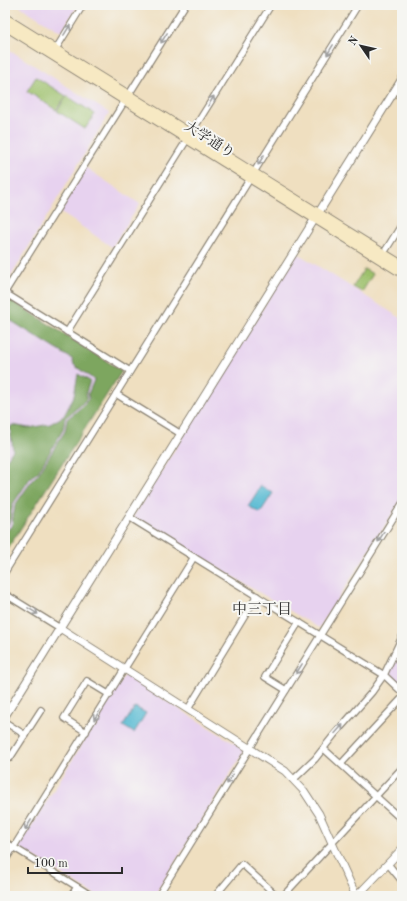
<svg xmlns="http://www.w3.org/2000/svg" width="407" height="901" font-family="'Old Standard TT','Noto Serif JP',serif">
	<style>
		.built { fill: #e7d2ef }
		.green { fill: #9cc06b; stroke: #64764b }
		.forest { fill: #7da65f; stroke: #546845 }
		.water { fill: #54b9d2; stroke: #40727e }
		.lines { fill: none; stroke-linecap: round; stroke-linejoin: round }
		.minor-casing { stroke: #8d8576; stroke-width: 8 }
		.tertiary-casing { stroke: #8d8576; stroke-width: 9 }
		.secondary-casing { stroke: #8d8576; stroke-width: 10 }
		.minor { stroke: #fff; stroke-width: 5.5 }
		.tertiary { stroke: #fff; stroke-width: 7 }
		.secondary { stroke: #f7e9c3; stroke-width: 8 }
		.oneway { stroke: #a0a0a0 }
		.labels { text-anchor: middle; stroke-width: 4; stroke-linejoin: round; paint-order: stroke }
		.street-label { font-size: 14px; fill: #2b2b2b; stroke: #f6f6f2 }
		.neighbourhood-label { font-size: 15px; fill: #2b2b2b; stroke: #f6f6f2 }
	</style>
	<rect width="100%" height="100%" fill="#f6f6f2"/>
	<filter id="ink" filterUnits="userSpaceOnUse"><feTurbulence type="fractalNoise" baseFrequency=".025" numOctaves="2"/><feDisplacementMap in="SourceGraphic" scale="8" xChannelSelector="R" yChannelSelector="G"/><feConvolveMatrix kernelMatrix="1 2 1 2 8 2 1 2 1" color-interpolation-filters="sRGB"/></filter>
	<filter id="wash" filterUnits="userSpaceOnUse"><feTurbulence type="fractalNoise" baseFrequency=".012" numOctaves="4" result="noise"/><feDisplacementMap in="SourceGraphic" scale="16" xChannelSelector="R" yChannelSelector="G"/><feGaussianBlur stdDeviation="0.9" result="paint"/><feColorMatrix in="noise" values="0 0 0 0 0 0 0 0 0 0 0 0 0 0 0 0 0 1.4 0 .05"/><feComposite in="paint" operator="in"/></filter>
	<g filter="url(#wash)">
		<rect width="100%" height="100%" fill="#efdfc0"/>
		<g class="built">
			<path d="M 18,5 L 78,5 L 61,32 Z"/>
			<path d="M 5,47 L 109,113 L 5,286 Z"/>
			<path d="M 85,167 L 140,204 L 112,247 L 57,210 Z"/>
			<path d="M 297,253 L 402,319 L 402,499 L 319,628 L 133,517 Z"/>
			<path d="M 5,296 L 122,371 L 5,553 Z"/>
			<path d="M 402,646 L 402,688 L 387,674 Z"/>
			<path d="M 125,675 L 245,750 L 154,896 L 97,896 L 19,848 L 19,846 Z"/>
		</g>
		<g class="green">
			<path d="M 36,77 L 66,96 L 56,110 L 27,91 Z"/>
			<path d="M 67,96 L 95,114 L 85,129 L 57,111 Z"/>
			<path d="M 364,269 L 373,274 L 362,292 L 353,287 Z"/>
		</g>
		<g class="forest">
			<path d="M 5,296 L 122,371 L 5,553 L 5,533 L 12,525 L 15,505 L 33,479 L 39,473 L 65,431 L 67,419 L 83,406 L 89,398 L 88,394 L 94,380 L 74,365 L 72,359 L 5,317 Z"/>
			<path d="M 78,374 L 90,381 L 86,393 L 87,398 L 81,405 L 65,418 L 63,430 L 38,472 L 31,477 L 13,504 L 9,523 L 5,528 L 5,462 L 13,450 L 10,428 L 12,425 L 29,428 L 50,424 L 64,416 L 74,396 Z"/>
		</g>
		<g class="water">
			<path d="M 261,486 L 273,493 L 260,513 L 248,506 Z"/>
			<path d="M 135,707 L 146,713 L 134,733 L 123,726 Z"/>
		</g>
	</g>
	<g filter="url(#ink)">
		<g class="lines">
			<defs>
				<g id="minor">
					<path d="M 54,52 L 83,5"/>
					<path d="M 382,256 L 402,224"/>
					<path d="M 5,292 L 185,5"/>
					<path d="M 5,293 L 130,371"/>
					<path d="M 67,332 L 271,5"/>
					<path d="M 116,394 L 358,5"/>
					<path d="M 129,517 L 384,675 L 402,692"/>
					<path d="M 5,572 L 116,394 L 181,434"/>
					<path d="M 5,594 L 60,628"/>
					<path d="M 286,690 L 265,677 L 299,622"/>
					<path d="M 188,709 L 257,596"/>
					<path d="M 5,722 L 25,735"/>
					<path d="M 86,732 L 64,718 L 87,681 L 110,695"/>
					<path d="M 324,749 L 402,820"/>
					<path d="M 5,755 L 10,758 L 41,710"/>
					<path d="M 341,764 L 402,698"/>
					<path d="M 294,779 L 315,759 L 334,735 L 372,692 L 384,675 L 402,637"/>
					<path d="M 5,842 L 92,896"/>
					<path d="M 5,861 L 194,557"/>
					<path d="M 388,864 L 402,881"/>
					<path d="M 71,896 L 77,887"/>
					<path d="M 158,896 L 402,504"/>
					<path d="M 215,896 L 242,864 L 277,896"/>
					<path d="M 283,896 L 402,768"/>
				</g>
				<g id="tertiary">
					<path d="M 60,628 L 285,771 L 304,791 L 319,814 L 356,896"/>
					<path d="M 5,716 L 402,79"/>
					<path d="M 357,896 L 402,849"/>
				</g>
				<g id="secondary">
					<path d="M 5,18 L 402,265"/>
					<path d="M 5,26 L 402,273"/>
				</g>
			</defs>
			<use href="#minor" class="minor-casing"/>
			<use href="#tertiary" class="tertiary-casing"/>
			<use href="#secondary" class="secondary-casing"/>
			<use href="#minor" class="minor"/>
			<use href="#tertiary" class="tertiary"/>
			<use href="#secondary" class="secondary"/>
		</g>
		<defs><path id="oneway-shaft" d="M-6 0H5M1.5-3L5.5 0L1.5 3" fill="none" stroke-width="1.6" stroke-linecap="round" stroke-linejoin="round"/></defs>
		<g class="oneway">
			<use href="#oneway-shaft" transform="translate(67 30) rotate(-58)"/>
			<use href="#oneway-shaft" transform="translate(164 38) rotate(122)"/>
			<use href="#oneway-shaft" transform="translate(330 50) rotate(122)"/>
			<use href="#oneway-shaft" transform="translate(211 101) rotate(-59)"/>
			<use href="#oneway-shaft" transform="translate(261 160) rotate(121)"/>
			<use href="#oneway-shaft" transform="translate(381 537) rotate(122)"/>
			<use href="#oneway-shaft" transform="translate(33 611) rotate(32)"/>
			<use href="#oneway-shaft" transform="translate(299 669) rotate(122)"/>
			<use href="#oneway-shaft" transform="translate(97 715) rotate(122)"/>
			<use href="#oneway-shaft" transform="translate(339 729) rotate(-48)"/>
			<use href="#oneway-shaft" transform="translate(230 779) rotate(122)"/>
			<use href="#oneway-shaft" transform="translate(28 825) rotate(122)"/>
		</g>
	</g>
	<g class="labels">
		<g class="street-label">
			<text transform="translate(210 139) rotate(32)" y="5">大学通り</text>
		</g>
		<g class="neighbourhood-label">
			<text x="262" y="614">中三丁目</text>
		</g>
	</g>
	<rect width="407" height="901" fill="none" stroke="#f6f6f2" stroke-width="20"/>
	<g transform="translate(361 46) rotate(304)" stroke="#f6f6f2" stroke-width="3" paint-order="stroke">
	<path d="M0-3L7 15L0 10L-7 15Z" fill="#2b2b2b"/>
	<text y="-6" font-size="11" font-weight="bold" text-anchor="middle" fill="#2b2b2b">N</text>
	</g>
	<path d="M28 867v6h94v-6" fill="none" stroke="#2b2b2b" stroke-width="2"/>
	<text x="34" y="867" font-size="12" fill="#2b2b2b" stroke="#f6f6f2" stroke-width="3" paint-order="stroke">100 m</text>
</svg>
